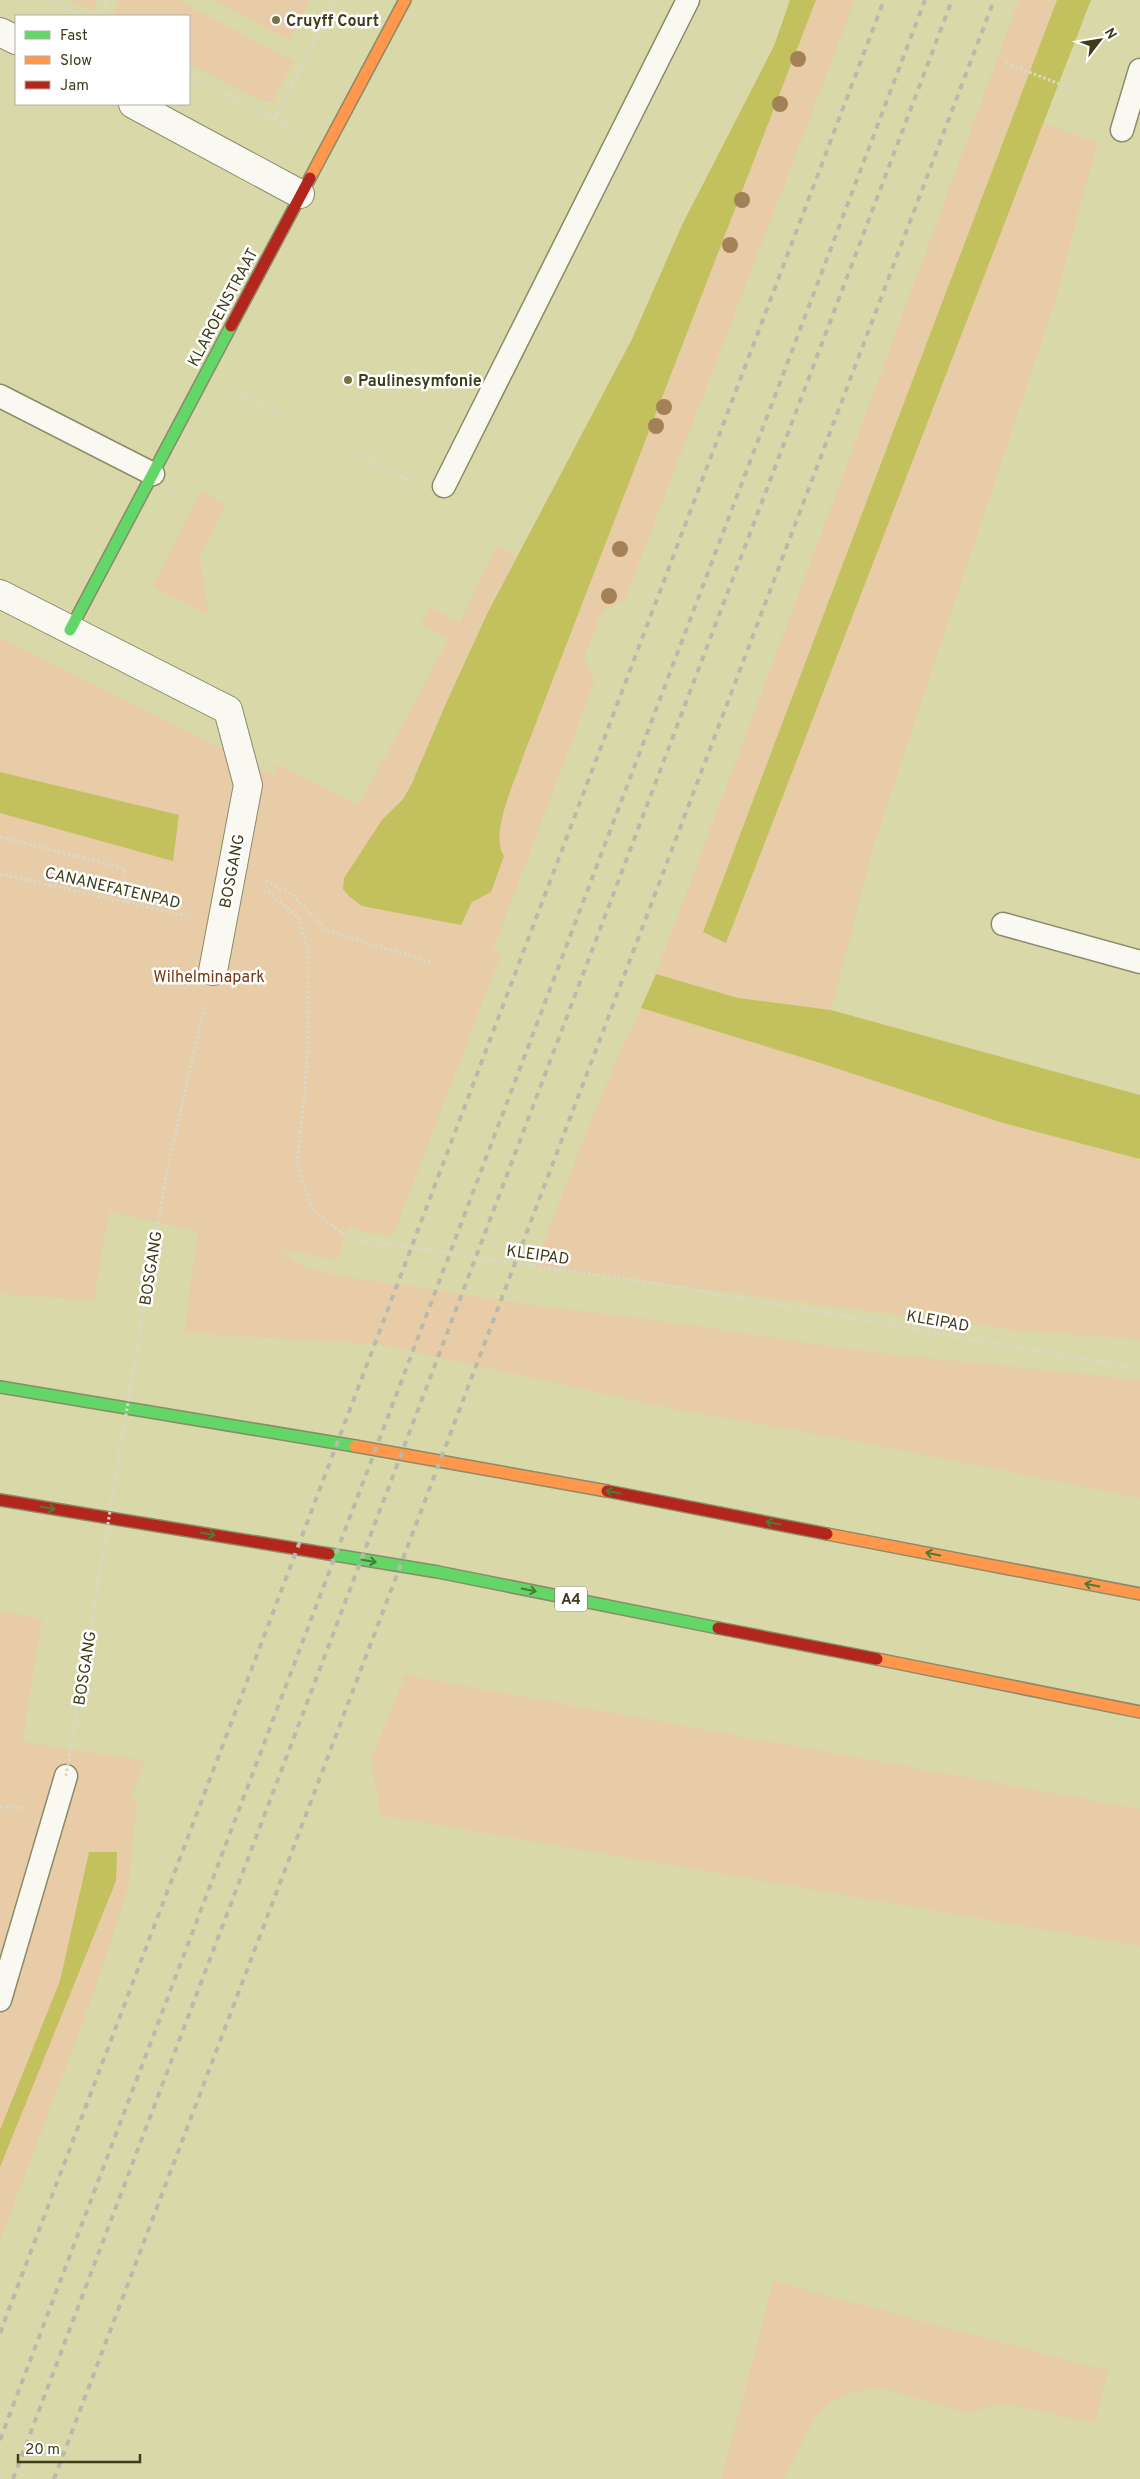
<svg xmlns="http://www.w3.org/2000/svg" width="1140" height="2479" font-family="Overpass,sans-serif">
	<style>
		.green { fill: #e8cba7 }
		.water { fill: #c3c15d }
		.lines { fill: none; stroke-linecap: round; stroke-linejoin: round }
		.lane-casing { stroke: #8b8b69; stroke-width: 25 }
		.street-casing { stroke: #8b8b69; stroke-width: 30 }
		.fast-casing { stroke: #8b8b69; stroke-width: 14 }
		.slow-casing { stroke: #8b8b69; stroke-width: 14 }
		.jam-casing { stroke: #8b8b69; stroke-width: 14 }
		.path { stroke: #d9d9c8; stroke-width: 3; stroke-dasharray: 2.5 2.5; stroke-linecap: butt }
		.lane { stroke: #f9f9f2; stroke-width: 22 }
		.street { stroke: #f9f9f2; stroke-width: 28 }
		.fast { stroke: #63d668; stroke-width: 11 }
		.slow { stroke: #ff974d; stroke-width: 11 }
		.jam { stroke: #b3261e; stroke-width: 11 }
		.rail { stroke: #b9b9ad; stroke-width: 4; stroke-dasharray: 6 6; stroke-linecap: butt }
		.path-bridge { stroke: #d9d9c8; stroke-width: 3; stroke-dasharray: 2.5 2.5; stroke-linecap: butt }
		.tree { fill: #a38055 }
		.oneway { stroke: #4d7a39 }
		.poi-dot { fill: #74734b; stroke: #fff; stroke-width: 2 }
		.labels { text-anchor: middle; stroke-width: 5; stroke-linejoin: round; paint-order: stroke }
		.shield { fill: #fff; stroke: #78775e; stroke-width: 1 }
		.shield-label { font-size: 15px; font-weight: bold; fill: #3e3d19 }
		.poi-label { font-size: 16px; font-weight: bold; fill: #3e3d19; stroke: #fff; text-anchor: start }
		.street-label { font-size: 16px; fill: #3e3d19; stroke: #fff }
		.park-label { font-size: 16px; fill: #783810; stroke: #fff }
	</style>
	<rect width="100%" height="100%" fill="#d8d8a9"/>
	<g class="green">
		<path d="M 71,0 L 98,0 L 92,11 Z"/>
		<path d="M 120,0 L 178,0 L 293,61 L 273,102 L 265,102 L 189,63 L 189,16 L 112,16 Z"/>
		<path d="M 215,0 L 310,0 L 289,40 Z"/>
		<path d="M 816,0 L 855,0 L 625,599 L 602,611 L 584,658 L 594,682 L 493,950 L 501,954 L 393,1235 L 367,1233 L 348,1226 L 337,1260 L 280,1249 L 304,1267 L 351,1278 L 550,1307 L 693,1325 L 852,1350 L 1140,1380 L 1140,1498 L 850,1440 L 669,1408 L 379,1344 L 184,1333 L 198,1231 L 109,1212 L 94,1300 L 0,1294 L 0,638 L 277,776 L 275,763 L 359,805 L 449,639 L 421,624 L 430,607 L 460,623 L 497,545 L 517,556 C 493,603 469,651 447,700 C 428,742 417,789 382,820 L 445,922 L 461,925 L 501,851 C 494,824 515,781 524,754 Z"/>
		<path d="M 1019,0 L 1057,0 L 703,932 L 1024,115 L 1097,143 L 1056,297 L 874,843 L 831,1010 L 738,998 L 656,974 L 846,468 Z"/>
		<path d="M 201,491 L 225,505 L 199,558 L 209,615 L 153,587 Z"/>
		<path d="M 641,1008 L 817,1062 L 1003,1123 L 1140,1159 L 1140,1339 L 1029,1332 L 535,1267 C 568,1180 600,1092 641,1008 Z"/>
		<path d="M 0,1611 L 42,1619 L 22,1742 L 146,1761 L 130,1799 L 137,1799 L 128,1888 L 93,1995 L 0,2240 Z"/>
		<path d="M 405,1675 L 1140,1809 L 1140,1946 L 381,1815 L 371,1760 Z"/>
		<path d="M 773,2281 L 1108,2371 L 1095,2423 L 1003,2403 L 967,2413 L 885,2389 L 851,2392 L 829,2403 L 811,2424 L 784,2479 L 722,2479 Z"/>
	</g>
	<g class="water">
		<path d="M 790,0 L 816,0 L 524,754 C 516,779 489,833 504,856 L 491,892 L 472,902 L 461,925 L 362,906 L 350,897 L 343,889 L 344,878 L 382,820 L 403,799 L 412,783 L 447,701 L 488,612 L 632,339 L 682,225 L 774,46 Z"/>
		<path d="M 1057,0 L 1091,0 L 726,943 L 703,932 Z"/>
		<path d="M 0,772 L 179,815 L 173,861 L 0,813 Z"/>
		<path d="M 656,974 L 738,998 L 831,1010 L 1140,1095 L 1140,1159 L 1003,1123 L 817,1062 L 641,1008 Z"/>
		<path d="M 89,1852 L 117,1852 L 116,1881 L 0,2167 L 0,2130 L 60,1981 Z"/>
	</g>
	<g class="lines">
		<defs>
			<g id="lane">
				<path d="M 1122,130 L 1140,70"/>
				<path d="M 0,396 L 153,474"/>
				<path d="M 444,486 L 688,0"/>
				<path d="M 1003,924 L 1140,962"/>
				<path d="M 0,2000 L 66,1776"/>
			</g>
			<g id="street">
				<path d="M 0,32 L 16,40"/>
				<path d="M 133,104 L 300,194"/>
				<path d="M 0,594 L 228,710 L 248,785 L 213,971"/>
			</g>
			<g id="fast">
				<path d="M 70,630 L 231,326"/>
				<path d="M 0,1387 L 355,1446"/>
				<path d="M 329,1554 L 438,1572 L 718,1628"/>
			</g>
			<g id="slow">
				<path d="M 310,178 L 405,0"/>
				<path d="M 355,1446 L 607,1491"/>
				<path d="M 827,1534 L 1140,1594"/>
				<path d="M 877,1659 L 1140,1712"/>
			</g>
			<g id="jam">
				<path d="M 231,326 L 310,178"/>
				<path d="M 607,1491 L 827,1534"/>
				<path d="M 0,1500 L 329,1554"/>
				<path d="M 718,1628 L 877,1659"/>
			</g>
		</defs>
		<use href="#lane" class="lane-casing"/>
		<use href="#street" class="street-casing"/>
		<use href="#fast" class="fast-casing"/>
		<use href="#slow" class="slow-casing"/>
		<use href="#jam" class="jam-casing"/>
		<g class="path">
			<path d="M 50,0 L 80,16"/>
			<path d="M 99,16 L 108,0"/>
			<path d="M 1006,63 L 1072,89"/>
			<path d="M 189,74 L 295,130"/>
			<path d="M 274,119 L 336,0"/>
			<path d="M 236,391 L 281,416"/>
			<path d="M 356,453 L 411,482"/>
			<path d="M 0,837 L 124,868 L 126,903"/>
			<path d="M 0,874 L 187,916"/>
			<path d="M 266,881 L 293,895 L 326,930 L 433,963"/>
			<path d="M 263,891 L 270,893 L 299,918 L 309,955 L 307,1067 L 297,1164 L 313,1211 L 350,1239 L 654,1283 L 1140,1369"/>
			<path d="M 165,1180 L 205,1004"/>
			<path d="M 0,1807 L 23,1808"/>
		</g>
		<use href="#lane" class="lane"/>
		<use href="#street" class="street"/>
		<use href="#fast" class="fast"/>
		<use href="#slow" class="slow"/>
		<use href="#jam" class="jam"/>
		<g class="rail">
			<path d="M 0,2333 L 884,0"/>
			<path d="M 0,2440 L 925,0"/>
			<path d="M 13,2479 L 952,0"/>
			<path d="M 54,2479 L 994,0"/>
		</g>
		<path class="path-bridge" d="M 66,1776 L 165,1180"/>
	</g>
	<g class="tree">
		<circle cx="798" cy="59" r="8"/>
		<circle cx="780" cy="104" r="8"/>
		<circle cx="742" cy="200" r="8"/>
		<circle cx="730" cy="245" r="8"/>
		<circle cx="664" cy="407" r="8"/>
		<circle cx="656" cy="426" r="8"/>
		<circle cx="620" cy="549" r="8"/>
		<circle cx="609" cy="596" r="8"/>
	</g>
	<defs><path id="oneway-shaft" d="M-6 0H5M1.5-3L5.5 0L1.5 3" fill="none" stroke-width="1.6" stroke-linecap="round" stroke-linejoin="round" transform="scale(1.25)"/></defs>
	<g class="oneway">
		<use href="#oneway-shaft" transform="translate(613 1492) rotate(-169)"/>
		<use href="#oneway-shaft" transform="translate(48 1508) rotate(9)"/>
		<use href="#oneway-shaft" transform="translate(773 1523) rotate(-169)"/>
		<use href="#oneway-shaft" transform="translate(208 1534) rotate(9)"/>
		<use href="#oneway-shaft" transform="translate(933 1554) rotate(-169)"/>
		<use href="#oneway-shaft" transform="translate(369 1561) rotate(9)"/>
		<use href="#oneway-shaft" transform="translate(1092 1585) rotate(-169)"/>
		<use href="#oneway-shaft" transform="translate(529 1590) rotate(11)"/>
	</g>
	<g class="poi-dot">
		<circle cx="276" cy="20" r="5"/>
		<circle cx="348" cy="380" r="5"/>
	</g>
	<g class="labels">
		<rect class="shield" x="555" y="1586.5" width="32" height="25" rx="4"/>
		<g class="shield-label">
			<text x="571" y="1604">A4</text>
		</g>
		<g class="poi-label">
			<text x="286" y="26">Cruyff Court</text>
			<text x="358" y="386">Paulinesymfonie</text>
		</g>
		<g class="street-label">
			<text transform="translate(222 307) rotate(-62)" y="6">KLAROENSTRAAT</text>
			<text transform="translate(231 871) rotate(-79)" y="6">BOSGANG</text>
			<text transform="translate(113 887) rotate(13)" y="6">CANANEFATENPAD</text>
			<text transform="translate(538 1254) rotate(8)" y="6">KLEIPAD</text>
			<text transform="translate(150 1268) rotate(-81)" y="6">BOSGANG</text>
			<text transform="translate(938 1320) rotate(10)" y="6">KLEIPAD</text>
			<text transform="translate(84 1668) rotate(-81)" y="6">BOSGANG</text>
		</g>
		<g class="park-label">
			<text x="209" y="982">Wilhelminapark</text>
		</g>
	</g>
	<rect x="15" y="15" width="175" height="90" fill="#ffffff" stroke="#b2b1a3"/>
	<rect x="25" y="31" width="25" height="8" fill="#63d668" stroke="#b2b1a3"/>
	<text x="60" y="40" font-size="15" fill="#3e3d19">Fast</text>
	<rect x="25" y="56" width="25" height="8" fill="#ff974d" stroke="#b2b1a3"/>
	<text x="60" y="65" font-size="15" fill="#3e3d19">Slow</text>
	<rect x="25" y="81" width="25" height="8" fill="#b3261e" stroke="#b2b1a3"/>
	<text x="60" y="90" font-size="15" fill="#3e3d19">Jam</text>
	<g transform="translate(1100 40) rotate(59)" stroke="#ffffff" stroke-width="4" paint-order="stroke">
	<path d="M0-4L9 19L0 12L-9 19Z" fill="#3e3d19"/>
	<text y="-8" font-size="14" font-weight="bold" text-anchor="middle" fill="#3e3d19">N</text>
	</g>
	<path d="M18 2454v8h122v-8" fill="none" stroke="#3e3d19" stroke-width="2.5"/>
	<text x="25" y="2454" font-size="15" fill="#3e3d19" stroke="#ffffff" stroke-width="4" paint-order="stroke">20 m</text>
</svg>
